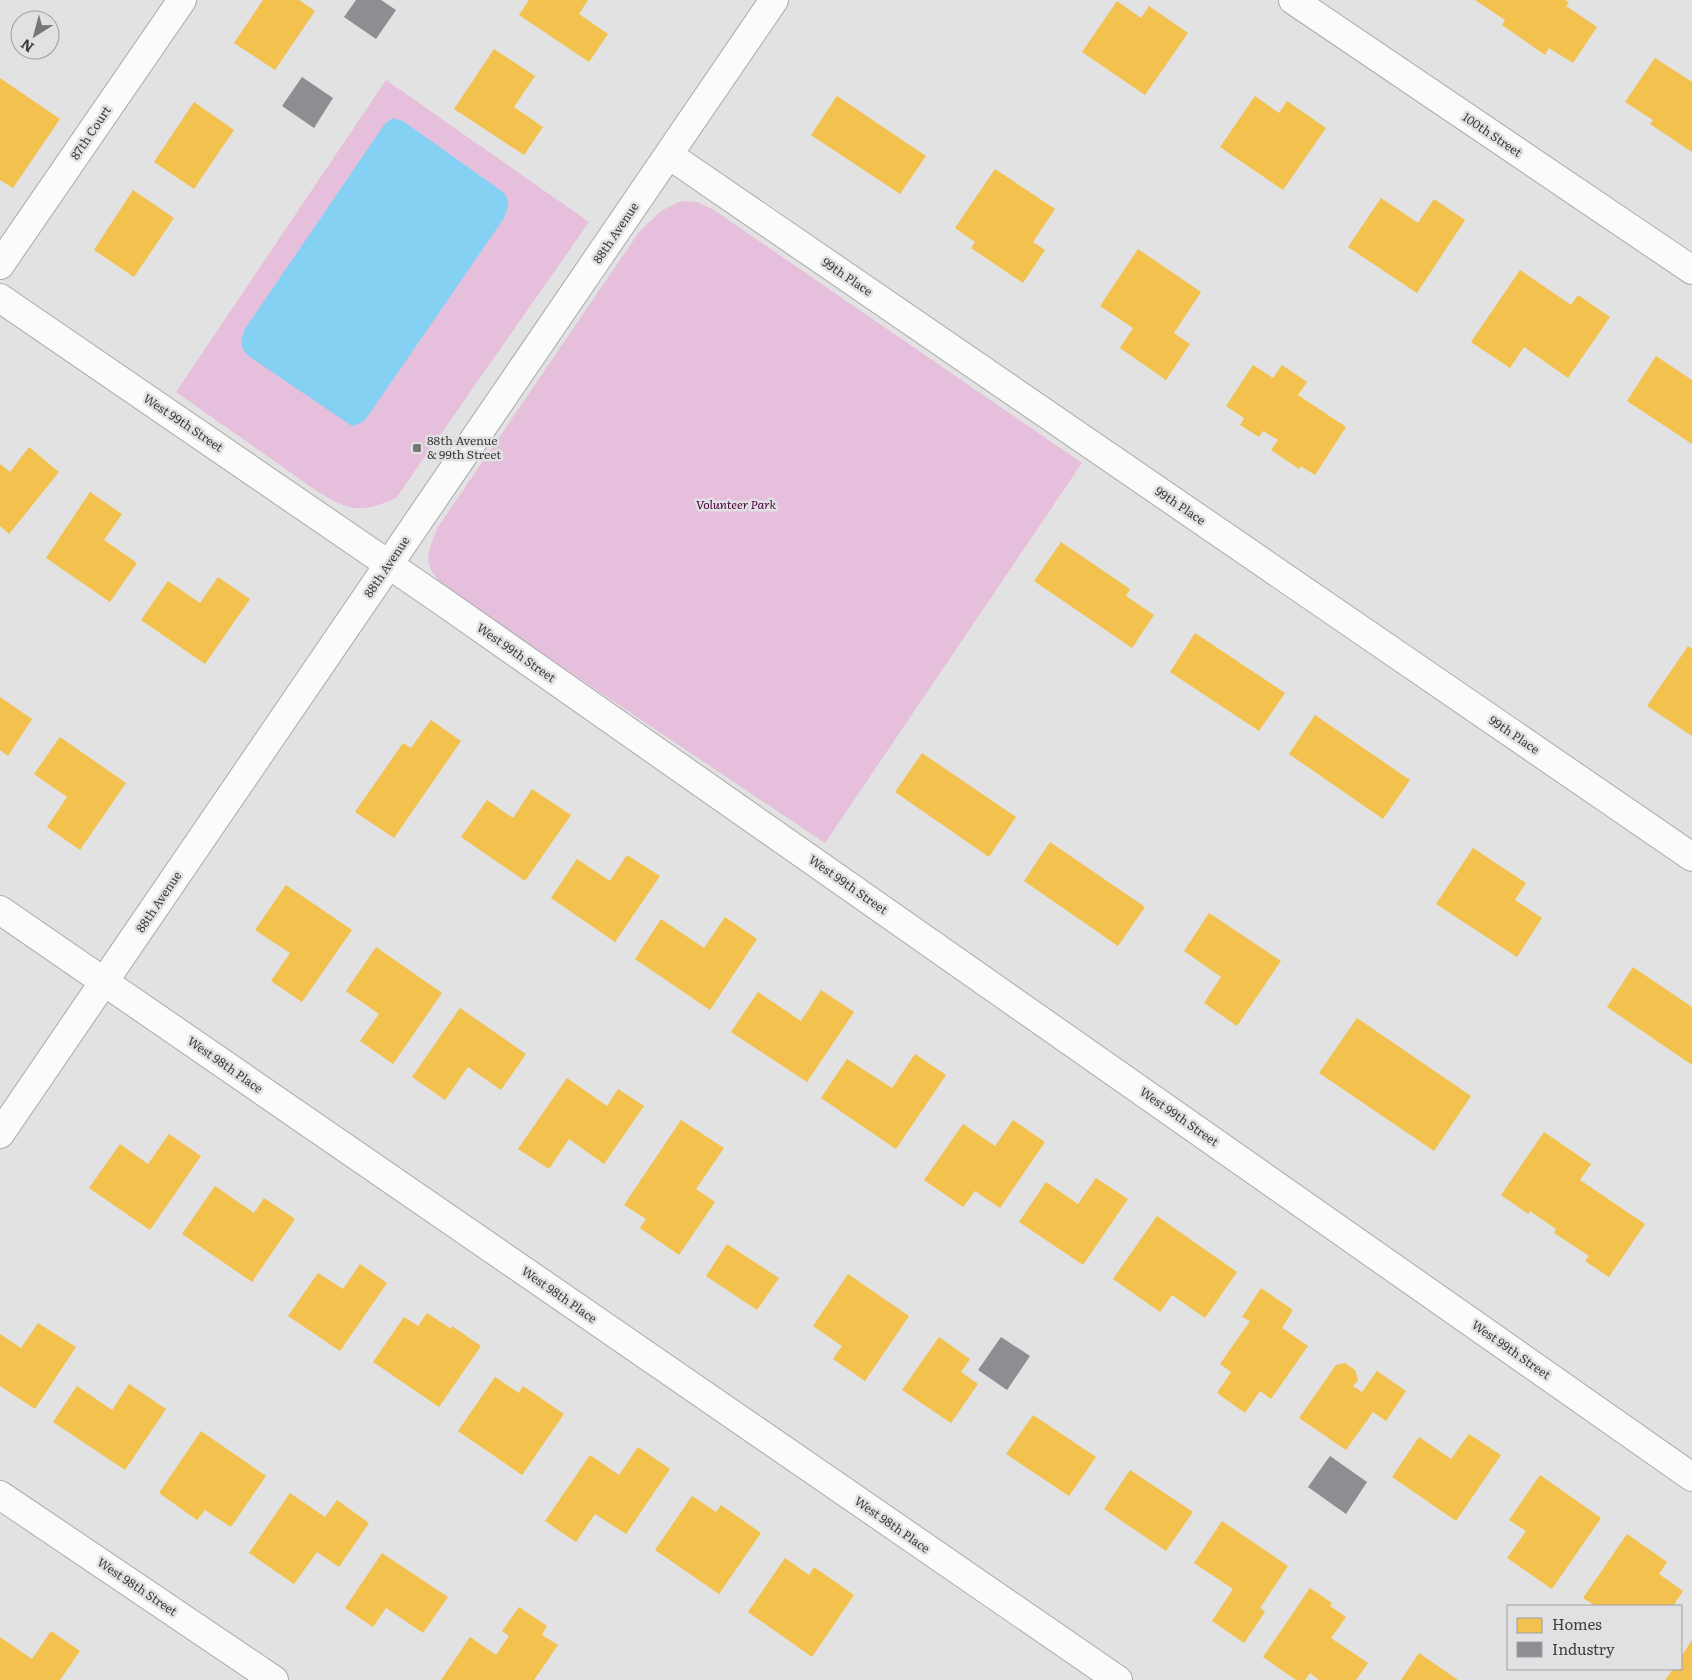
<svg xmlns="http://www.w3.org/2000/svg" width="1692" height="1680" font-family="Literata,serif">
	<style>
		.green { fill: #e5bfdb }
		.water { fill: #84d1f4 }
		.homes { fill: #f2c14e }
		.industry { fill: #8d8d92 }
		.lines { fill: none; stroke-linecap: round; stroke-linejoin: round }
		.minor-casing { stroke: #aaaaab; stroke-width: 30 }
		.minor { stroke: #fbfbfb; stroke-width: 28 }
		.poi-dot { fill: #777778; stroke: #e1e1e4; stroke-width: 2 }
		.labels { text-anchor: middle; stroke-width: 5; stroke-linejoin: round; paint-order: stroke }
		.street-label { font-size: 12px; fill: #3d3d3e; stroke: #e1e1e4 }
		.poi-label { font-size: 12px; fill: #3d3d3e; stroke: #e1e1e4; text-anchor: start }
		.park-label { font-size: 12px; font-style: italic; fill: #4b023f; stroke: #e1e1e4 }
	</style>
	<rect width="100%" height="100%" fill="#e2e2e3"/>
	<g class="green">
		<path d="M 386,80 L 589,222 L 396,498 C 358,515 348,510 314,489 L 176,392 Z"/>
		<path d="M 681,201 L 697,202 L 714,210 L 1082,463 L 825,843 L 456,596 C 426,571 421,564 438,527 L 639,232 L 661,211 Z"/>
	</g>
	<path class="water" d="M 393,118 L 403,121 L 503,192 C 511,203 508,206 504,218 L 370,413 L 363,422 L 352,426 L 247,355 C 239,345 241,340 245,329 L 384,125 Z"/>
	<g class="homes">
		<path d="M 263,0 L 299,0 L 315,11 L 275,70 L 234,43 Z"/>
		<path d="M 529,0 L 588,0 L 579,14 L 608,34 L 589,62 L 519,15 Z"/>
		<path d="M 1475,0 L 1565,0 L 1569,3 L 1566,6 L 1597,27 L 1573,63 L 1549,48 L 1545,55 L 1502,25 L 1505,20 Z"/>
		<path d="M 1117,1 L 1141,18 L 1149,6 L 1188,33 L 1145,95 L 1082,52 Z"/>
		<path d="M 494,49 L 535,76 L 514,107 L 543,127 L 524,155 L 454,109 Z"/>
		<path d="M 1655,58 L 1692,82 L 1692,152 L 1650,124 L 1653,120 L 1625,102 Z"/>
		<path d="M 0,78 L 60,119 L 13,188 L 0,180 Z"/>
		<path d="M 837,96 L 926,156 L 900,194 L 811,135 Z"/>
		<path d="M 1255,96 L 1279,113 L 1287,101 L 1326,128 L 1283,190 L 1220,147 Z"/>
		<path d="M 194,102 L 234,130 L 194,189 L 154,162 Z"/>
		<path d="M 995,169 L 1055,209 L 1033,242 L 1045,250 L 1023,283 L 971,248 L 975,242 L 955,228 Z"/>
		<path d="M 133,190 L 174,218 L 134,277 L 94,250 Z"/>
		<path d="M 1381,198 L 1418,223 L 1434,199 L 1465,220 L 1417,293 L 1348,247 Z"/>
		<path d="M 1138,249 L 1201,292 L 1174,333 L 1190,344 L 1166,380 L 1120,348 L 1133,328 L 1100,306 Z"/>
		<path d="M 1520,270 L 1571,305 L 1578,295 L 1610,317 L 1568,378 L 1524,347 L 1510,368 L 1471,342 Z"/>
		<path d="M 1656,356 L 1692,380 L 1692,444 L 1627,401 Z"/>
		<path d="M 1253,365 L 1273,378 L 1282,365 L 1307,382 L 1298,395 L 1346,427 L 1315,475 L 1301,466 L 1299,469 L 1271,450 L 1278,440 L 1263,431 L 1259,437 L 1240,425 L 1244,418 L 1226,406 Z"/>
		<path d="M 29,447 L 59,472 L 9,534 L 0,526 L 0,464 L 10,472 Z"/>
		<path d="M 90,492 L 122,514 L 104,540 L 137,563 L 110,602 L 46,558 Z"/>
		<path d="M 1061,542 L 1130,589 L 1126,596 L 1154,615 L 1132,648 L 1034,581 Z"/>
		<path d="M 218,577 L 250,599 L 205,664 L 141,620 L 168,581 L 200,603 Z"/>
		<path d="M 1195,633 L 1285,693 L 1259,731 L 1170,672 Z"/>
		<path d="M 1688,646 L 1692,649 L 1692,736 L 1647,706 Z"/>
		<path d="M 0,697 L 32,719 L 8,756 L 0,750 Z"/>
		<path d="M 1315,715 L 1410,780 L 1383,819 L 1289,754 Z"/>
		<path d="M 431,720 L 461,741 L 394,838 L 355,812 L 403,743 L 411,748 Z"/>
		<path d="M 60,737 L 126,783 L 80,850 L 47,827 L 67,797 L 34,774 Z"/>
		<path d="M 922,753 L 1016,817 L 989,857 L 895,792 Z"/>
		<path d="M 532,789 L 571,815 L 525,881 L 461,837 L 487,800 L 513,818 Z"/>
		<path d="M 1050,842 L 1145,907 L 1118,946 L 1024,881 Z"/>
		<path d="M 1473,848 L 1526,883 L 1515,900 L 1542,918 L 1517,957 L 1436,904 Z"/>
		<path d="M 627,855 L 660,876 L 615,942 L 551,898 L 577,859 L 610,881 Z"/>
		<path d="M 286,885 L 352,930 L 302,1002 L 271,981 L 290,953 L 255,930 Z"/>
		<path d="M 1209,913 L 1281,961 L 1237,1026 L 1204,1003 L 1221,977 L 1184,951 Z"/>
		<path d="M 725,917 L 757,939 L 710,1010 L 635,959 L 661,919 L 704,948 Z"/>
		<path d="M 376,947 L 442,993 L 393,1064 L 360,1041 L 379,1014 L 346,991 Z"/>
		<path d="M 1633,967 L 1692,1007 L 1692,1065 L 1607,1007 Z"/>
		<path d="M 821,990 L 854,1012 L 807,1082 L 731,1032 L 758,992 L 801,1021 Z"/>
		<path d="M 460,1008 L 526,1054 L 501,1090 L 468,1067 L 445,1100 L 412,1077 Z"/>
		<path d="M 1357,1018 L 1471,1096 L 1434,1151 L 1319,1073 Z"/>
		<path d="M 915,1054 L 946,1075 L 896,1149 L 821,1098 L 847,1059 L 892,1088 Z"/>
		<path d="M 567,1078 L 607,1106 L 618,1089 L 644,1106 L 604,1164 L 569,1139 L 549,1169 L 518,1149 Z"/>
		<path d="M 681,1120 L 724,1148 L 696,1189 L 715,1202 L 679,1255 L 640,1228 L 646,1219 L 624,1205 Z"/>
		<path d="M 1013,1120 L 1045,1142 L 1000,1208 L 975,1191 L 963,1207 L 924,1180 L 963,1124 L 995,1146 Z"/>
		<path d="M 1544,1132 L 1591,1164 L 1580,1180 L 1645,1224 L 1609,1277 L 1585,1261 L 1589,1256 L 1554,1233 L 1556,1229 L 1530,1211 L 1528,1214 L 1501,1195 Z"/>
		<path d="M 169,1134 L 201,1156 L 150,1230 L 89,1188 L 120,1144 L 148,1164 Z"/>
		<path d="M 1096,1178 L 1128,1199 L 1083,1265 L 1019,1222 L 1046,1182 L 1078,1204 Z"/>
		<path d="M 215,1186 L 254,1213 L 264,1198 L 295,1219 L 252,1282 L 182,1234 Z"/>
		<path d="M 1157,1216 L 1237,1272 L 1205,1318 L 1172,1295 L 1160,1312 L 1113,1279 Z"/>
		<path d="M 727,1244 L 779,1278 L 757,1310 L 706,1276 Z"/>
		<path d="M 360,1264 L 387,1283 L 340,1351 L 288,1316 L 318,1273 L 343,1289 Z"/>
		<path d="M 848,1274 L 909,1316 L 865,1381 L 833,1359 L 842,1346 L 813,1326 Z"/>
		<path d="M 1261,1288 L 1293,1310 L 1282,1328 L 1308,1346 L 1271,1399 L 1260,1391 L 1245,1413 L 1217,1393 L 1231,1372 L 1220,1364 L 1250,1321 L 1242,1317 Z"/>
		<path d="M 427,1313 L 451,1329 L 452,1326 L 481,1346 L 439,1407 L 373,1362 L 404,1317 L 418,1326 Z"/>
		<path d="M 38,1323 L 76,1347 L 35,1409 L 0,1386 L 0,1334 L 21,1348 Z"/>
		<path d="M 939,1337 L 970,1359 L 961,1372 L 978,1384 L 951,1423 L 902,1390 Z"/>
		<path d="M 1345,1363 L 1355,1370 L 1358,1380 L 1353,1386 L 1362,1392 L 1377,1371 L 1406,1391 L 1386,1421 L 1373,1412 L 1346,1450 L 1299,1418 L 1336,1365 Z"/>
		<path d="M 495,1377 L 519,1393 L 523,1386 L 564,1414 L 522,1475 L 458,1431 Z"/>
		<path d="M 129,1384 L 166,1409 L 125,1470 L 53,1422 L 77,1386 L 112,1410 Z"/>
		<path d="M 1033,1415 L 1096,1457 L 1069,1496 L 1006,1454 Z"/>
		<path d="M 201,1431 L 266,1476 L 231,1527 L 205,1510 L 197,1520 L 159,1493 Z"/>
		<path d="M 1469,1434 L 1501,1455 L 1456,1521 L 1392,1477 L 1419,1437 L 1451,1459 Z"/>
		<path d="M 638,1447 L 670,1469 L 626,1534 L 595,1514 L 576,1542 L 545,1521 L 590,1455 L 619,1475 Z"/>
		<path d="M 1130,1470 L 1193,1512 L 1166,1551 L 1104,1509 Z"/>
		<path d="M 1540,1475 L 1601,1518 L 1552,1589 L 1507,1558 L 1526,1531 L 1509,1520 Z"/>
		<path d="M 290,1493 L 325,1517 L 337,1500 L 369,1523 L 339,1567 L 317,1552 L 294,1584 L 249,1553 Z"/>
		<path d="M 692,1496 L 716,1512 L 721,1505 L 761,1533 L 719,1594 L 655,1550 Z"/>
		<path d="M 1222,1521 L 1288,1566 L 1260,1608 L 1265,1612 L 1244,1643 L 1212,1621 L 1233,1589 L 1194,1563 Z"/>
		<path d="M 1627,1534 L 1667,1562 L 1659,1574 L 1683,1591 L 1673,1606 L 1596,1606 L 1583,1598 Z"/>
		<path d="M 382,1553 L 448,1597 L 423,1633 L 386,1608 L 373,1627 L 345,1608 Z"/>
		<path d="M 785,1558 L 809,1575 L 814,1567 L 854,1595 L 812,1657 L 748,1612 Z"/>
		<path d="M 1310,1588 L 1332,1603 L 1330,1606 L 1346,1617 L 1331,1638 L 1368,1663 L 1356,1680 L 1319,1680 L 1310,1673 L 1305,1680 L 1296,1680 L 1263,1657 Z"/>
		<path d="M 519,1607 L 547,1626 L 542,1635 L 558,1645 L 534,1680 L 441,1680 L 470,1637 L 496,1655 L 509,1636 L 502,1631 Z"/>
		<path d="M 51,1631 L 80,1651 L 60,1680 L 0,1680 L 0,1637 L 32,1659 Z"/>
		<path d="M 1692,1640 L 1692,1680 L 1665,1680 L 1673,1669 L 1681,1669 L 1681,1657 Z"/>
		<path d="M 1419,1653 L 1458,1680 L 1401,1680 Z"/>
	</g>
	<g class="industry">
		<path d="M 356,0 L 381,0 L 396,10 L 376,39 L 344,17 Z"/>
		<path d="M 302,77 L 333,98 L 314,128 L 282,106 Z"/>
		<path d="M 1001,1337 L 1030,1356 L 1007,1390 L 978,1370 Z"/>
		<path d="M 1330,1456 L 1367,1482 L 1346,1514 L 1308,1487 Z"/>
	</g>
	<g class="lines">
		<defs>
			<g id="minor">
				<path d="M 1293,0 L 1692,270"/>
				<path d="M 669,155 L 1692,857"/>
				<path d="M 0,265 L 182,0"/>
				<path d="M 0,298 L 442,601 L 1692,1477"/>
				<path d="M 0,910 L 1118,1680"/>
				<path d="M 0,1134 L 774,0"/>
				<path d="M 0,1495 L 274,1680"/>
			</g>
		</defs>
		<use href="#minor" class="minor-casing"/>
		<use href="#minor" class="minor"/>
	</g>
	<rect class="poi-dot" x="412" y="443" width="10" height="10" rx="2.5"/>
	<g class="labels">
		<g class="street-label">
			<text transform="translate(91 133) rotate(-56)" y="4">87th Court</text>
			<text transform="translate(1492 135) rotate(34)" y="4">100th Street</text>
			<text transform="translate(616 233) rotate(-56)" y="4">88th Avenue</text>
			<text transform="translate(847 277) rotate(34)" y="4">99th Place</text>
			<text transform="translate(183 423) rotate(34)" y="4">West 99th Street</text>
			<text transform="translate(1180 506) rotate(34)" y="4">99th Place</text>
			<text transform="translate(387 567) rotate(-56)" y="4">88th Avenue</text>
			<text transform="translate(516 653) rotate(35)" y="4">West 99th Street</text>
			<text transform="translate(1514 735) rotate(34)" y="4">99th Place</text>
			<text transform="translate(848 885) rotate(35)" y="4">West 99th Street</text>
			<text transform="translate(159 902) rotate(-56)" y="4">88th Avenue</text>
			<text transform="translate(225 1065) rotate(35)" y="4">West 98th Place</text>
			<text transform="translate(1179 1117) rotate(35)" y="4">West 99th Street</text>
			<text transform="translate(559 1295) rotate(35)" y="4">West 98th Place</text>
			<text transform="translate(1511 1350) rotate(35)" y="4">West 99th Street</text>
			<text transform="translate(892 1525) rotate(35)" y="4">West 98th Place</text>
			<text transform="translate(137 1587) rotate(34)" y="4">West 98th Street</text>
		</g>
		<g class="poi-label">
			<text x="427" y="445">88th Avenue<tspan x="427" dy="14">&amp; 99th Street</tspan></text>
		</g>
		<g class="park-label">
			<text x="736" y="509">Volunteer Park</text>
		</g>
	</g>
	<rect x="1507" y="1605" width="175" height="65" fill="#e1e1e4" stroke="#9f9fa2"/>
	<rect x="1517" y="1618" width="25" height="15" fill="#f2c14e" stroke="#9f9fa2"/>
	<text x="1552" y="1630" font-size="15" fill="#3d3d3e">Homes</text>
	<rect x="1517" y="1642" width="25" height="15" fill="#8d8d92" stroke="#9f9fa2"/>
	<text x="1552" y="1655" font-size="15" fill="#3d3d3e">Industry</text>
	<g transform="translate(35 35) rotate(216)"><circle r="24" fill="#e1e1e4" stroke="#9f9fa2"/>
	<path d="M0-4L9 19L0 12L-9 19Z" fill="#777778"/>
	<text y="-8" font-size="14" font-weight="bold" text-anchor="middle" fill="#3d3d3e">N</text>
	</g>
</svg>
